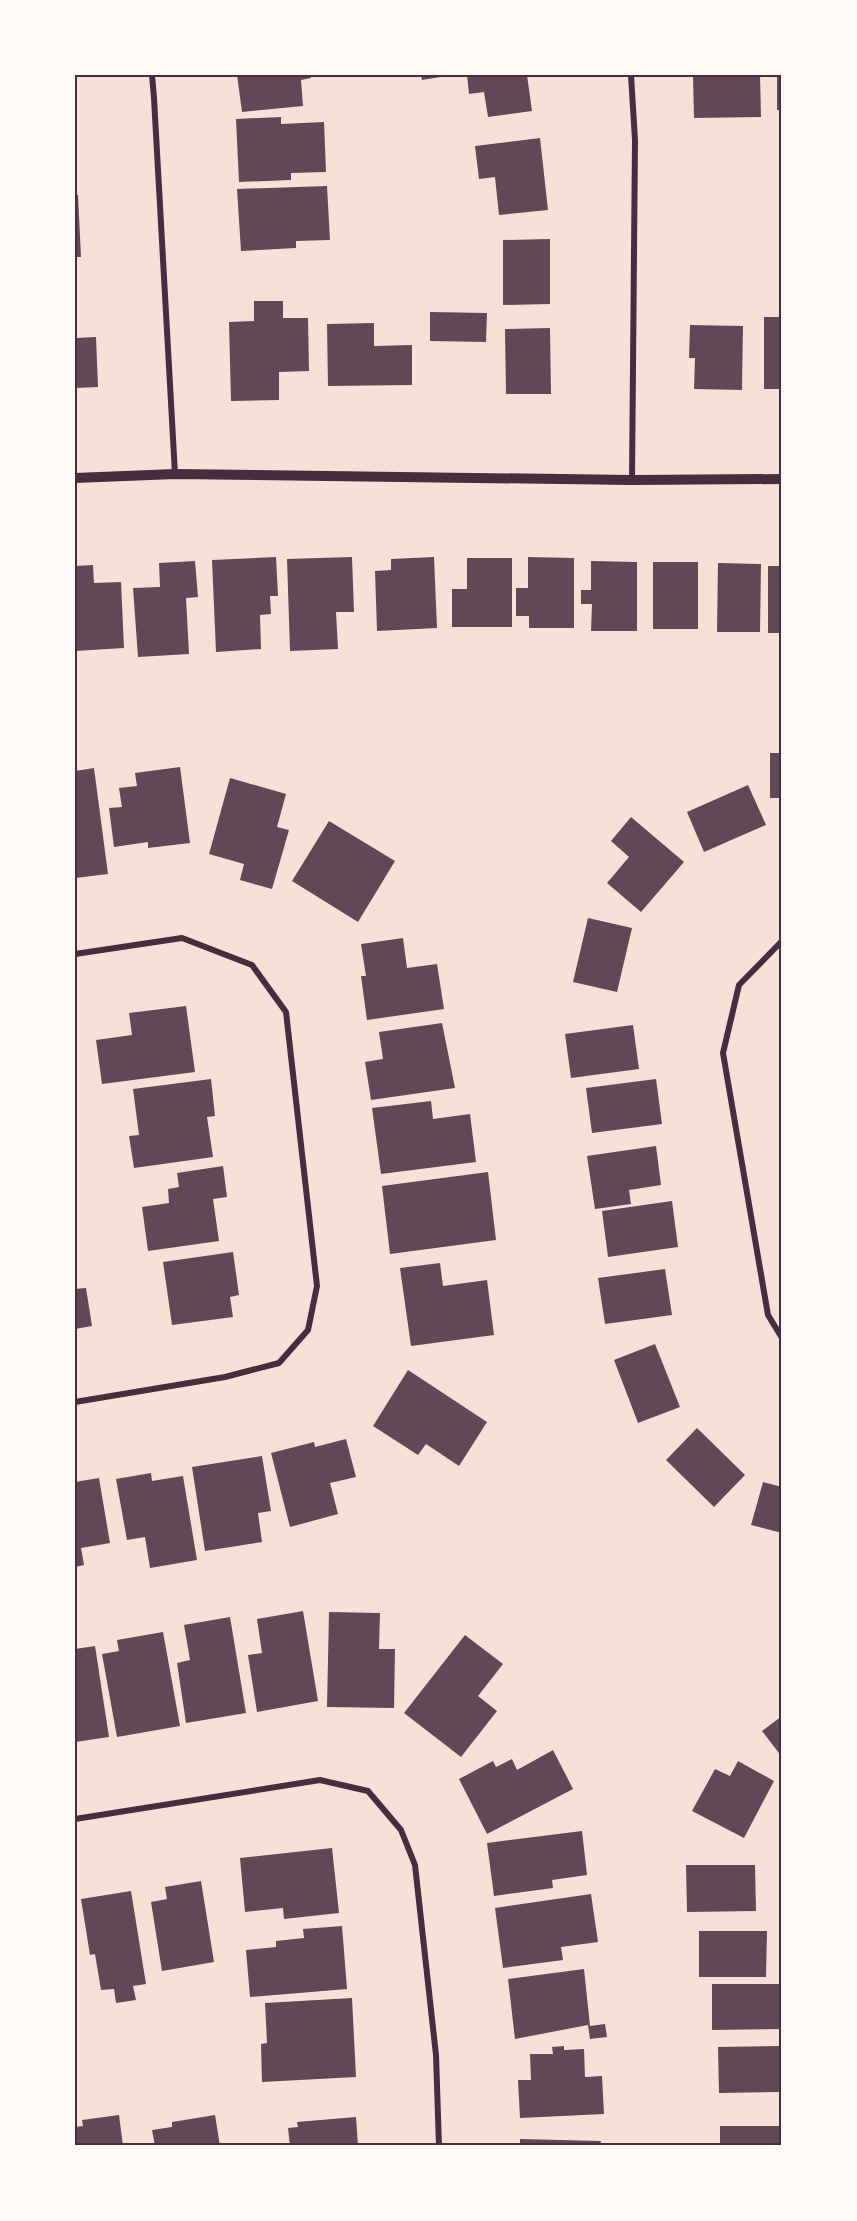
<svg xmlns="http://www.w3.org/2000/svg" width="857" height="2221" font-family="Quicksand,sans-serif">
	<style>
		.building { fill: #644757 }
		.lines { fill: none; stroke-linecap: round; stroke-linejoin: round }
		.minor { stroke: #4a2c40; stroke-width: 6 }
		.tertiary { stroke: #4a2c40; stroke-width: 10 }
		.neatline { fill: none; stroke: #4a2c40; stroke-width: 2 }
	</style>
	<rect width="100%" height="100%" fill="#f7e1d7"/>
	<g class="building">
		<path d="M 237,75 L 311,75 L 311,78 L 301,80 L 303,106 L 242,112 Z"/>
		<path d="M 421,75 L 447,75 L 447,76 L 422,80 Z"/>
		<path d="M 467,75 L 527,75 L 532,111 L 488,117 L 484,92 L 469,94 Z"/>
		<path d="M 693,75 L 760,75 L 761,117 L 694,118 Z"/>
		<rect x="777" y="75" width="5" height="35"/>
		<path d="M 281,117 L 281,124 L 324,122 L 326,172 L 291,173 L 291,180 L 239,182 L 236,119 Z"/>
		<path d="M 540,138 L 548,210 L 499,215 L 495,177 L 479,179 L 475,146 Z"/>
		<path d="M 327,186 L 330,240 L 296,241 L 296,248 L 241,251 L 237,189 Z"/>
		<path d="M 75,195 L 78,195 L 81,257 L 75,257 Z"/>
		<path d="M 550,239 L 550,304 L 503,305 L 503,240 Z"/>
		<path d="M 254,301 L 283,301 L 283,318 L 308,318 L 309,371 L 279,372 L 279,400 L 231,401 L 229,322 L 254,321 Z"/>
		<path d="M 430,312 L 487,313 L 486,342 L 430,341 Z"/>
		<rect x="764" y="317" width="18" height="72"/>
		<path d="M 374,323 L 374,346 L 412,345 L 412,385 L 328,386 L 327,324 Z"/>
		<path d="M 690,325 L 743,326 L 742,390 L 694,389 L 695,358 L 689,358 Z"/>
		<path d="M 550,328 L 551,394 L 506,394 L 505,329 Z"/>
		<path d="M 96,337 L 98,387 L 75,388 L 75,338 Z"/>
		<path d="M 276,557 L 278,596 L 270,596 L 271,614 L 260,615 L 261,649 L 216,652 L 212,560 Z"/>
		<path d="M 352,557 L 354,612 L 336,612 L 338,649 L 290,651 L 287,559 Z"/>
		<path d="M 434,557 L 437,628 L 377,631 L 375,571 L 391,570 L 391,559 Z"/>
		<path d="M 528,557 L 574,558 L 574,628 L 529,628 L 529,616 L 516,616 L 516,588 L 528,588 Z"/>
		<path d="M 467,558 L 512,558 L 512,627 L 452,627 L 452,589 L 467,589 Z"/>
		<path d="M 195,561 L 198,597 L 186,598 L 189,654 L 138,657 L 133,588 L 160,587 L 159,563 Z"/>
		<path d="M 591,561 L 637,562 L 637,631 L 591,631 L 592,604 L 581,604 L 581,590 L 591,590 Z"/>
		<rect x="653" y="562" width="45" height="67"/>
		<path d="M 718,563 L 761,564 L 760,632 L 717,632 Z"/>
		<path d="M 93,565 L 94,583 L 121,582 L 124,648 L 75,651 L 75,566 Z"/>
		<rect x="768" y="566" width="14" height="67"/>
		<rect x="770" y="753" width="12" height="45"/>
		<path d="M 180,767 L 190,843 L 148,848 L 148,842 L 114,847 L 109,808 L 122,807 L 119,788 L 137,786 L 135,773 Z"/>
		<path d="M 94,768 L 108,874 L 75,878 L 75,771 Z"/>
		<path d="M 230,778 L 286,794 L 277,827 L 289,830 L 272,889 L 240,880 L 244,864 L 209,854 Z"/>
		<path d="M 748,785 L 766,825 L 704,852 L 687,812 Z"/>
		<path d="M 631,817 L 684,862 L 641,912 L 607,883 L 629,857 L 611,841 Z"/>
		<path d="M 329,821 L 395,861 L 358,922 L 292,881 Z"/>
		<path d="M 588,918 L 632,928 L 617,992 L 573,982 Z"/>
		<path d="M 403,938 L 407,968 L 437,964 L 444,1009 L 367,1020 L 361,976 L 366,976 L 361,944 Z"/>
		<path d="M 186,1006 L 195,1072 L 102,1084 L 96,1040 L 132,1035 L 129,1013 Z"/>
		<path d="M 442,1023 L 455,1088 L 371,1100 L 365,1062 L 383,1059 L 379,1032 Z"/>
		<path d="M 633,1025 L 639,1069 L 571,1078 L 565,1034 Z"/>
		<path d="M 211,1079 L 215,1116 L 207,1117 L 213,1157 L 134,1168 L 129,1136 L 139,1135 L 133,1089 Z"/>
		<path d="M 656,1079 L 662,1124 L 592,1133 L 586,1088 Z"/>
		<path d="M 431,1101 L 433,1119 L 470,1114 L 476,1162 L 381,1174 L 372,1108 Z"/>
		<path d="M 656,1146 L 661,1185 L 629,1190 L 631,1204 L 595,1209 L 587,1156 Z"/>
		<path d="M 223,1166 L 227,1197 L 213,1199 L 219,1241 L 148,1251 L 142,1207 L 169,1203 L 168,1189 L 179,1187 L 177,1173 Z"/>
		<path d="M 488,1172 L 496,1240 L 390,1254 L 382,1186 Z"/>
		<path d="M 672,1201 L 678,1247 L 608,1257 L 602,1211 Z"/>
		<path d="M 233,1252 L 239,1295 L 230,1297 L 233,1317 L 172,1325 L 163,1262 Z"/>
		<path d="M 440,1263 L 443,1286 L 487,1280 L 494,1335 L 411,1346 L 400,1268 Z"/>
		<path d="M 665,1269 L 672,1315 L 605,1324 L 598,1278 Z"/>
		<path d="M 86,1288 L 92,1326 L 75,1329 L 75,1289 Z"/>
		<path d="M 655,1344 L 680,1407 L 638,1423 L 614,1360 Z"/>
		<path d="M 408,1370 L 487,1422 L 459,1466 L 426,1444 L 418,1455 L 373,1426 Z"/>
		<path d="M 697,1428 L 745,1475 L 714,1507 L 666,1460 Z"/>
		<path d="M 346,1439 L 356,1477 L 330,1483 L 338,1514 L 290,1527 L 271,1453 L 314,1442 L 315,1447 Z"/>
		<path d="M 262,1456 L 271,1511 L 258,1513 L 262,1542 L 205,1551 L 192,1467 Z"/>
		<path d="M 151,1473 L 152,1481 L 183,1476 L 197,1560 L 150,1568 L 145,1537 L 127,1540 L 116,1479 Z"/>
		<path d="M 99,1478 L 110,1543 L 81,1548 L 84,1565 L 75,1567 L 75,1482 Z"/>
		<path d="M 763,1482 L 782,1487 L 782,1533 L 751,1525 Z"/>
		<path d="M 303,1611 L 318,1701 L 257,1712 L 248,1655 L 262,1653 L 257,1619 Z"/>
		<path d="M 329,1612 L 380,1613 L 379,1649 L 395,1649 L 394,1708 L 327,1707 Z"/>
		<path d="M 230,1617 L 246,1713 L 186,1723 L 177,1663 L 190,1660 L 184,1625 Z"/>
		<path d="M 163,1632 L 180,1726 L 117,1737 L 102,1654 L 119,1651 L 117,1640 Z"/>
		<path d="M 465,1635 L 503,1664 L 478,1696 L 497,1711 L 461,1757 L 404,1713 Z"/>
		<path d="M 95,1646 L 109,1737 L 75,1742 L 75,1649 Z"/>
		<path d="M 782,1716 L 782,1757 L 762,1731 Z"/>
		<path d="M 553,1750 L 573,1789 L 487,1834 L 459,1779 L 493,1761 L 496,1767 L 512,1759 L 517,1770 Z"/>
		<path d="M 738,1761 L 774,1781 L 744,1838 L 692,1811 L 715,1769 L 730,1776 Z"/>
		<path d="M 582,1831 L 587,1875 L 552,1880 L 553,1888 L 494,1896 L 487,1843 Z"/>
		<path d="M 332,1848 L 339,1913 L 284,1919 L 283,1908 L 245,1912 L 240,1858 Z"/>
		<path d="M 686,1865 L 755,1865 L 756,1911 L 687,1912 Z"/>
		<path d="M 201,1881 L 214,1962 L 162,1971 L 151,1902 L 167,1899 L 165,1887 Z"/>
		<path d="M 131,1891 L 146,1984 L 133,1986 L 136,2000 L 116,2003 L 114,1989 L 101,1990 L 95,1954 L 90,1955 L 81,1899 Z"/>
		<path d="M 591,1894 L 598,1942 L 561,1947 L 563,1960 L 503,1968 L 495,1908 Z"/>
		<path d="M 342,1926 L 347,1989 L 250,1997 L 246,1950 L 276,1947 L 276,1941 L 304,1938 L 303,1929 Z"/>
		<path d="M 699,1931 L 767,1931 L 766,1977 L 699,1977 Z"/>
		<path d="M 584,1969 L 590,2026 L 605,2024 L 607,2037 L 590,2039 L 588,2025 L 515,2039 L 508,1979 Z"/>
		<path d="M 712,1984 L 782,1984 L 782,2029 L 712,2030 Z"/>
		<path d="M 352,1998 L 356,2077 L 262,2082 L 261,2044 L 267,2043 L 265,2003 Z"/>
		<path d="M 564,2046 L 564,2050 L 584,2049 L 585,2077 L 602,2076 L 604,2114 L 520,2118 L 518,2080 L 531,2080 L 530,2054 L 553,2054 L 552,2047 Z"/>
		<path d="M 782,2046 L 782,2092 L 719,2093 L 718,2047 Z"/>
		<path d="M 119,2115 L 123,2146 L 75,2146 L 75,2127 L 83,2126 L 82,2120 Z"/>
		<path d="M 215,2115 L 220,2146 L 155,2146 L 152,2130 L 172,2127 L 172,2122 Z"/>
		<path d="M 356,2117 L 358,2146 L 290,2146 L 288,2128 L 298,2127 L 297,2122 Z"/>
		<path d="M 720,2126 L 782,2126 L 782,2146 L 720,2145 Z"/>
		<path d="M 520,2139 L 601,2141 L 600,2146 L 520,2146 Z"/>
	</g>
	<g class="lines">
		<g class="minor">
			<path d="M 152,75 L 154,98 L 175,474"/>
			<path d="M 631,75 L 635,140 L 632,480"/>
			<path d="M 782,941 L 739,985 L 723,1053 L 768,1315 L 782,1338"/>
			<path d="M 75,954 L 182,938 L 252,965 L 286,1012 L 317,1286 L 308,1330 L 279,1363 L 225,1377 L 75,1402"/>
			<path d="M 75,1819 L 320,1780 L 368,1791 L 401,1830 L 415,1865 L 436,2055 L 439,2146"/>
		</g>
		<path class="tertiary" d="M 75,478 L 175,474 L 632,480 L 782,479"/>
	</g>
	<rect width="857" height="2221" fill="none" stroke="#fffaf5" stroke-width="153"/>
	<rect x="76" y="76" width="704" height="2068" class="neatline"/>
</svg>
